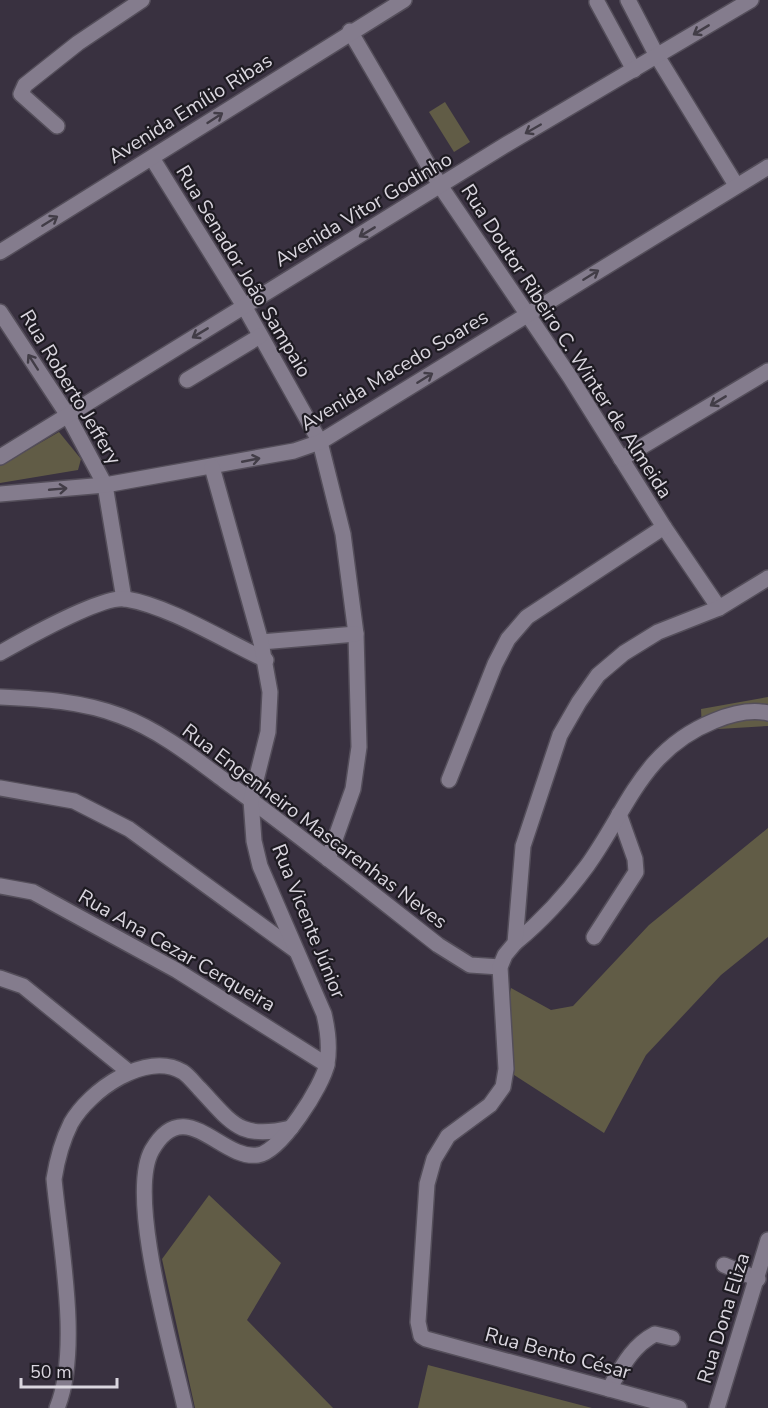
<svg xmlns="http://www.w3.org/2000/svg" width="768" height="1408" font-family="'Nunito Sans',sans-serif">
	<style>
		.green { fill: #615c46 }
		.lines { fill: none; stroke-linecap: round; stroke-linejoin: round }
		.minor-casing { stroke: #544e5a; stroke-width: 18 }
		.minor { stroke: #847c8d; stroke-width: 15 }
		.oneway { stroke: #423d47 }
		.labels { text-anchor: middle; stroke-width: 4.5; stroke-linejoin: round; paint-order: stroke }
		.street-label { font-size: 20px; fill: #dad6df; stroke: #1e1b22 }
	</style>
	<rect width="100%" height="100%" fill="#393140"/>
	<g class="green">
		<path d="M 445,102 L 470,142 L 454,152 L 429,112 Z"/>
		<path d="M 59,432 L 81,459 L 78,470 L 0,483 L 0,466 Z"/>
		<path d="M 768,697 L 768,726 L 702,730 L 701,709 Z"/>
		<path d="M 768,828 L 768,937 L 721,975 L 646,1055 L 604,1133 L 511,1073 L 506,1010 L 511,988 L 551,1010 L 573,1006 L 649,925 Z"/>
		<path d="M 209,1195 L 281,1263 L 247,1320 L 333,1408 L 195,1408 L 162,1259 Z"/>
		<path d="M 428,1365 L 592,1408 L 418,1408 Z"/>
	</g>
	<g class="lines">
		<defs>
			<g id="minor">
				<path d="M 628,0 L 657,56 L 736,185"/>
				<path d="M 597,2 L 634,70"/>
				<path d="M 350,31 L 441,187 L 570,377 L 664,527 L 719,608"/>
				<path d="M 57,126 L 21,94 L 25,85 L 78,43 L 142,0"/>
				<path d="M 152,158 L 244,306 L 320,442 L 343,534 L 356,634 L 359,747 L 353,789 L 328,859"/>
				<path d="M 0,252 L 404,0"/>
				<path d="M 0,312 L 67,414 L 105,485 L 124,599"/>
				<path d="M 187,380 L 260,336"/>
				<path d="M 0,457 L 507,144 L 751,0"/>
				<path d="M 621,459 L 768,371"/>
				<path d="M 0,494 L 105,485 L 294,451 L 320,442 L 768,167"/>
				<path d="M 261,642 L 356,634"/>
				<path d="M 0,653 C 23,640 102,595 126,599 C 169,606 225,641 266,660"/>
				<path d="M 0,697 C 42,699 82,701 121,716 C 159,730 193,757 225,781 C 298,834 368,890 438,945 L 470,965 L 500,967"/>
				<path d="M 449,780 L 495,664 L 508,639 L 527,617 L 664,527"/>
				<path d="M 0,788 L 74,801 L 129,829 L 295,950"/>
				<path d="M 0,886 L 33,892 L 176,970 L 327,1065"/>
				<path d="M 594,937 L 636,872 L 635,859 L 619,814"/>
				<path d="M 515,943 C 543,920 565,896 587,866 C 628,809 642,750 714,721 C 731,714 750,709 768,713"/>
				<path d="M 0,978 L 23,986 L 129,1072"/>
				<path d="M 724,1265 L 758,1279"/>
				<path d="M 609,1389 C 622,1367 632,1346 655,1334 L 672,1338"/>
				<path d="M 57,1408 C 81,1350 60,1243 54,1179 C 57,1160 62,1141 71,1123 C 89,1091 146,1050 183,1072 C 189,1076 194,1083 199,1088 C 233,1124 239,1140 291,1128"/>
				<path d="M 185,1408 C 173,1353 126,1196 152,1150 C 185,1092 221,1161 258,1155 C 281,1152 323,1085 327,1064 C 330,1047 328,1031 324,1014 L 260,866 L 254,841 L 251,800 L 268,732 L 270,692 L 261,642 L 212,467"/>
				<path d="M 679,1408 L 426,1339 L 421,1336 L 418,1322 L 427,1184 L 434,1159 L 448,1136 L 490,1105 L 503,1087 L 506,1069 L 500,967 L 505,955 L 515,943 L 523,846 L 560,735 L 579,702 L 598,675 L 624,653 L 658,632 L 719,608 L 768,578"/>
				<path d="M 717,1408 L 768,1240"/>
			</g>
		</defs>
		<use href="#minor" class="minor-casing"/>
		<use href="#minor" class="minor"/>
	</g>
	<defs><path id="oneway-shaft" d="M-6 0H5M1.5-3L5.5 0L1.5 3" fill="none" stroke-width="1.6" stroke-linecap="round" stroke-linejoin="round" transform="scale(1.5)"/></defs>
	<g class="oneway">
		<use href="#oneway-shaft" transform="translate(701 30) rotate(149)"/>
		<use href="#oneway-shaft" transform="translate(215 118) rotate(-33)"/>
		<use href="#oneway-shaft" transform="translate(533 129) rotate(150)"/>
		<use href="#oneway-shaft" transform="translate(50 221) rotate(-32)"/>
		<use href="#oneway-shaft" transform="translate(367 232) rotate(149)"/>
		<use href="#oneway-shaft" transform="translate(591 275) rotate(-32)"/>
		<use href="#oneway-shaft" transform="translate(200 333) rotate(149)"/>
		<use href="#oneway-shaft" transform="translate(33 362) rotate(-123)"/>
		<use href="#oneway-shaft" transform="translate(425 378) rotate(-32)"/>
		<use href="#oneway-shaft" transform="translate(718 401) rotate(149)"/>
		<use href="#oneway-shaft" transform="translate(251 460) rotate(-11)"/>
		<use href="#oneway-shaft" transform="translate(58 489) rotate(-5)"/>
	</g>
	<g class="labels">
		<g class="street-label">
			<text transform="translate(190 108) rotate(-32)" y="7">Avenida Emílio Ribas</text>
			<text transform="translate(363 209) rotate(-31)" y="7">Avenida Vitor Godinho</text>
			<text transform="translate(244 271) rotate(59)" y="7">Rua Senador João Sampaio</text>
			<text transform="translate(567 341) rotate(57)" y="7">Rua Doutor Ribeiro C. Winter de Almeida</text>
			<text transform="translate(394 370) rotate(-31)" y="7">Avenida Macedo Soares</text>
			<text transform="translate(71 387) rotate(59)" y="7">Rua Roberto Jeffery</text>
			<text transform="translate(315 826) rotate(37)" y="7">Rua Engenheiro Mascarenhas Neves</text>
			<text transform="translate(309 921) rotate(68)" y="7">Rua Vicente Júnior</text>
			<text transform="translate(177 950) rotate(30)" y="7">Rua Ana Cezar Cerqueira</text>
			<text transform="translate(723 1318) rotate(-73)" y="7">Rua Dona Eliza</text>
			<text transform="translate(558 1353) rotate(15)" y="7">Rua Bento César</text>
		</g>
	</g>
	<path d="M21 1378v9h96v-9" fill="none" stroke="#dad6df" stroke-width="3"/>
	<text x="30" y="1378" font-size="18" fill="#dad6df" stroke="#1e1b22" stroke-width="4.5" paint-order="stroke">50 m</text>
</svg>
